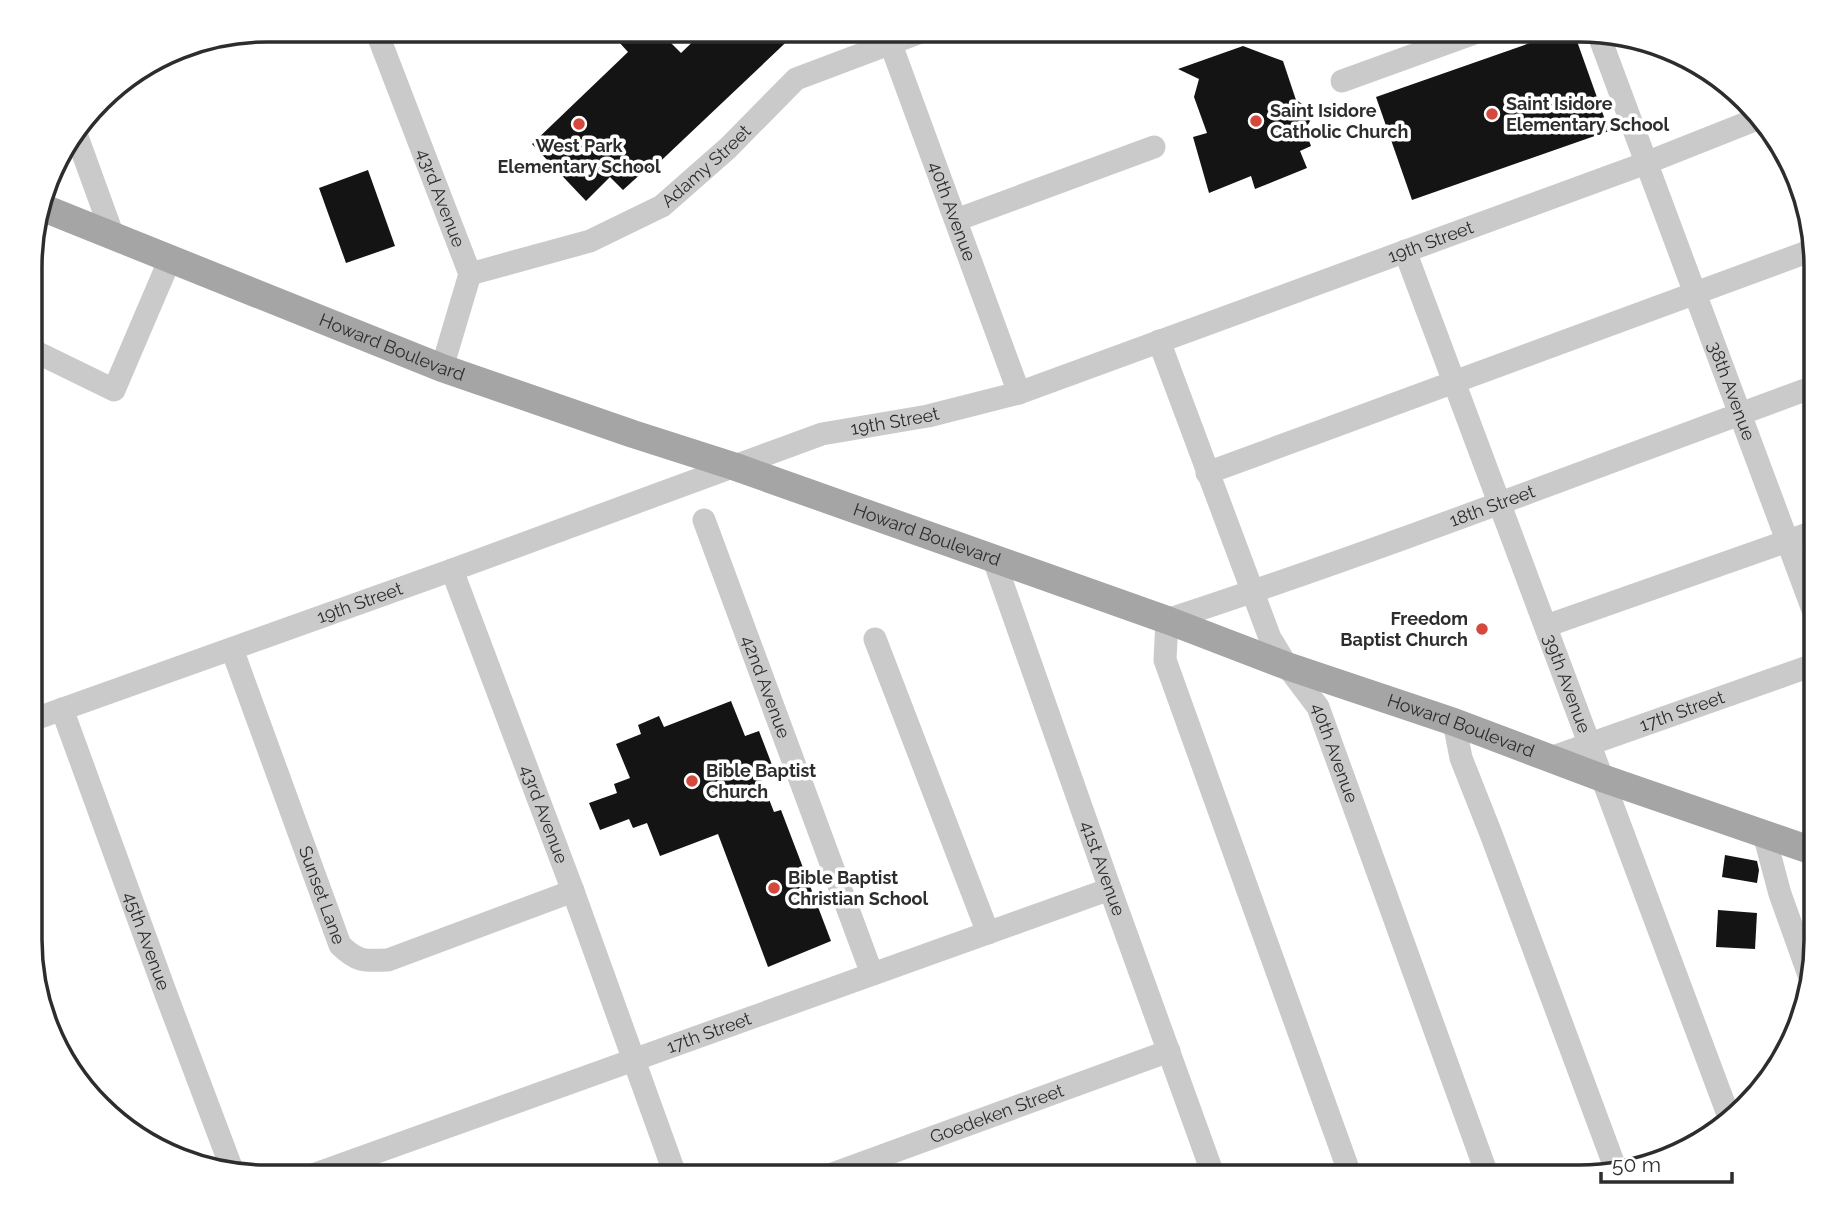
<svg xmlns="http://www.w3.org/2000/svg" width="1846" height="1207" font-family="Raleway,sans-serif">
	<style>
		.building { fill: #141414 }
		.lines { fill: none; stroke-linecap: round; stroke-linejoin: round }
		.minor { stroke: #cacaca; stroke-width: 23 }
		.major { stroke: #a5a5a5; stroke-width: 28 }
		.poi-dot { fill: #d4493e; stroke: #fff; stroke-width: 2.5 }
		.labels { text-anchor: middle; stroke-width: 7; stroke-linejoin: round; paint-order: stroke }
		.poi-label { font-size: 18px; font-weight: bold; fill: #2d2d2d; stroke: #fff; text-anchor: start }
		.street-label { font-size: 18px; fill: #2d2d2d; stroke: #fff }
		.rim { fill: none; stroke: #2d2d2d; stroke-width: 3.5 }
	</style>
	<rect width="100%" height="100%" fill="#fff"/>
	<g class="building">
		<path d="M 608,30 L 658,30 L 681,53 L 705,30 L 799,30 L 648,173 L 645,170 L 623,190 L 610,177 L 586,201 L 532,144 L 628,52 Z"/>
		<path d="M 1567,30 L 1573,30 L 1609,131 L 1412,200 L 1376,97 Z"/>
		<path d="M 1243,46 L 1283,61 L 1296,100 L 1315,112 L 1305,130 L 1311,146 L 1300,151 L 1307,168 L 1255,189 L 1251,176 L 1209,193 L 1193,137 L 1207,133 L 1194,97 L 1199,79 L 1178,69 Z"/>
		<path d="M 368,170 L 395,246 L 346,263 L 319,188 Z"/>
		<path d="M 731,701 L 745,736 L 759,731 L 774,770 L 760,776 L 774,812 L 781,810 L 831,941 L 768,967 L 718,834 L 660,856 L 647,823 L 633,828 L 629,819 L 600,830 L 589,803 L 617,793 L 614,784 L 630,778 L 616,744 L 641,734 L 638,725 L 659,716 L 664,727 Z"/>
		<path d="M 1725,855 L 1757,861 L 1759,870 L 1757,883 L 1722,877 Z"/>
		<path d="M 1718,910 L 1757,913 L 1755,949 L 1716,947 Z"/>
	</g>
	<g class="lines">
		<g class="minor">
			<path id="s1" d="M 376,30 L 470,274 L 442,368"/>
			<path id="s2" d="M 886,31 L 1019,393"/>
			<path id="s3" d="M 1598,33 L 1816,618"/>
			<path d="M 1342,81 L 1483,30"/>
			<path d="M 76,134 L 113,236"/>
			<path d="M 956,220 L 1154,147"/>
			<path id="s4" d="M 1405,251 L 1729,1117"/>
			<path id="s5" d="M 470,274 L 590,241 L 662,206 L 728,148 L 796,79 L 926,30"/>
			<path id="s6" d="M 1159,341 L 1270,638 L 1287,666 L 1318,707 L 1488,1177"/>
			<path d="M 32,350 L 114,390 L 170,259"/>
			<path d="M 1207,473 C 1410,399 1612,322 1815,249"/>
			<path id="s7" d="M 704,520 L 872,974"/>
			<path id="s8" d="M 994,560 L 1110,889 L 1214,1177"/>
			<path id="s9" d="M 452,570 L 573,891 L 676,1177"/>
			<path d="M 1546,626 L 1816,531"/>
			<path d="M 875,639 L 988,933"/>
			<path id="s10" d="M 232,649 L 340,945 C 357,962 365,961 388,960 L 573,891"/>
			<path id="s11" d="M 62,709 L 167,997 L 233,1172"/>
			<path id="s12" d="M 32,720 L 452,570 L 822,434 L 928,416 L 1019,393 L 1646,163 L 1757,119"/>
			<path d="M 1454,722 L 1461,758 L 1491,834 L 1616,1170"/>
			<path id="s13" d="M 1550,758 L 1816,664"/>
			<path d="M 1764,834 L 1780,894 L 1809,975"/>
			<path id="s14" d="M 307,1177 L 1110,889"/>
			<path id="s15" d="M 824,1177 L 1169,1051"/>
			<path id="s16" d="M 1351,1177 L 1165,660 L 1167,620 C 1385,549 1600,465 1816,386"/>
		</g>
		<path class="major" id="s17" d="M 41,207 L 442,368 L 633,434 L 733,466 L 1167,620 L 1287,666 L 1454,722 L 1602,778 L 1816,852"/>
	</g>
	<g class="poi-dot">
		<circle cx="1492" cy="114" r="7"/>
		<circle cx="1256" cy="121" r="7"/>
		<circle cx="579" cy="124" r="7"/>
		<circle cx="1482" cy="629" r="7"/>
		<circle cx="692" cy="781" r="7"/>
		<circle cx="774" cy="888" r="7"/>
	</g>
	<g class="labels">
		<g class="poi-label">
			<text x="1506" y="110">Saint Isidore<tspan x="1506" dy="21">Elementary School</tspan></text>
			<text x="1270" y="117">Saint Isidore<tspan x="1270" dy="21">Catholic Church</tspan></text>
			<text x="579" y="152" text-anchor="middle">West Park<tspan x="579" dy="21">Elementary School</tspan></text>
			<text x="1468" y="625" text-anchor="end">Freedom<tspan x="1468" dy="21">Baptist Church</tspan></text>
			<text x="706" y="777">Bible Baptist<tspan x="706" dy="21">Church</tspan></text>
			<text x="788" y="884">Bible Baptist<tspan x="788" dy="21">Christian School</tspan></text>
		</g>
		<g class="street-label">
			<text dy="6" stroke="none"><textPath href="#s5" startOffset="264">Adamy Street</textPath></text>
			<text dy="6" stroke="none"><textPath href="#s1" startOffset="180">43rd Avenue</textPath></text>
			<text dy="6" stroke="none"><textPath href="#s2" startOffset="192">40th Avenue</textPath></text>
			<text dy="6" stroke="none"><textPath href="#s12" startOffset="1480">19th Street</textPath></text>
			<text dy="6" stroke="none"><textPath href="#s17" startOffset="378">Howard Boulevard</textPath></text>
			<text dy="6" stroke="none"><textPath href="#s3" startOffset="382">38th Avenue</textPath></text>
			<text dy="6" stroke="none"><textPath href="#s12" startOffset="914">19th Street</textPath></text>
			<text dy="6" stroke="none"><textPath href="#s16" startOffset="934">18th Street</textPath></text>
			<text dy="6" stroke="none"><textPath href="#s17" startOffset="945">Howard Boulevard</textPath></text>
			<text dy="6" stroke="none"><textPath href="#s12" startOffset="348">19th Street</textPath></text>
			<text dy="6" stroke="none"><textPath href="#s4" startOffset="462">39th Avenue</textPath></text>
			<text dy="6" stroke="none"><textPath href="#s7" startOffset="178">42nd Avenue</textPath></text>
			<text dy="6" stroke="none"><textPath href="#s13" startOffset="140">17th Street</textPath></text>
			<text dy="6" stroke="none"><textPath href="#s17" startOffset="1512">Howard Boulevard</textPath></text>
			<text dy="6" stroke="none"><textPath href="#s6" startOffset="450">40th Avenue</textPath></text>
			<text dy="6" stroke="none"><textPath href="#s9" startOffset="261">43rd Avenue</textPath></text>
			<text dy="6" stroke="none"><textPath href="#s8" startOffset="327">41st Avenue</textPath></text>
			<text dy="6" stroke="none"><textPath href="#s10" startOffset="262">Sunset Lane</textPath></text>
			<text dy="6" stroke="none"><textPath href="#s11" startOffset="247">45th Avenue</textPath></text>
			<text dy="6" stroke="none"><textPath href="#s14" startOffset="427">17th Street</textPath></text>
			<text dy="6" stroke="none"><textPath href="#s15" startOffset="184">Goedeken Street</textPath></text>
		</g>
	</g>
	<path d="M0 0H1846V1207H0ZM267 42H1579A225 225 0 0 1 1804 267V940A225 225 0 0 1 1579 1165H267A225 225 0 0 1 42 940V267A225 225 0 0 1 267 42Z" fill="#fff" fill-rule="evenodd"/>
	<path class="rim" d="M267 42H1579A225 225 0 0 1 1804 267V940A225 225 0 0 1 1579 1165H267A225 225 0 0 1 42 940V267A225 225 0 0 1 267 42Z"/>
	<path d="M1601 1172v10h131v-10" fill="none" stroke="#2d2d2d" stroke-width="3.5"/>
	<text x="1612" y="1172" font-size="21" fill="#2d2d2d" stroke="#ffffff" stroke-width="5" paint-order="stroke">50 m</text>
</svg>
